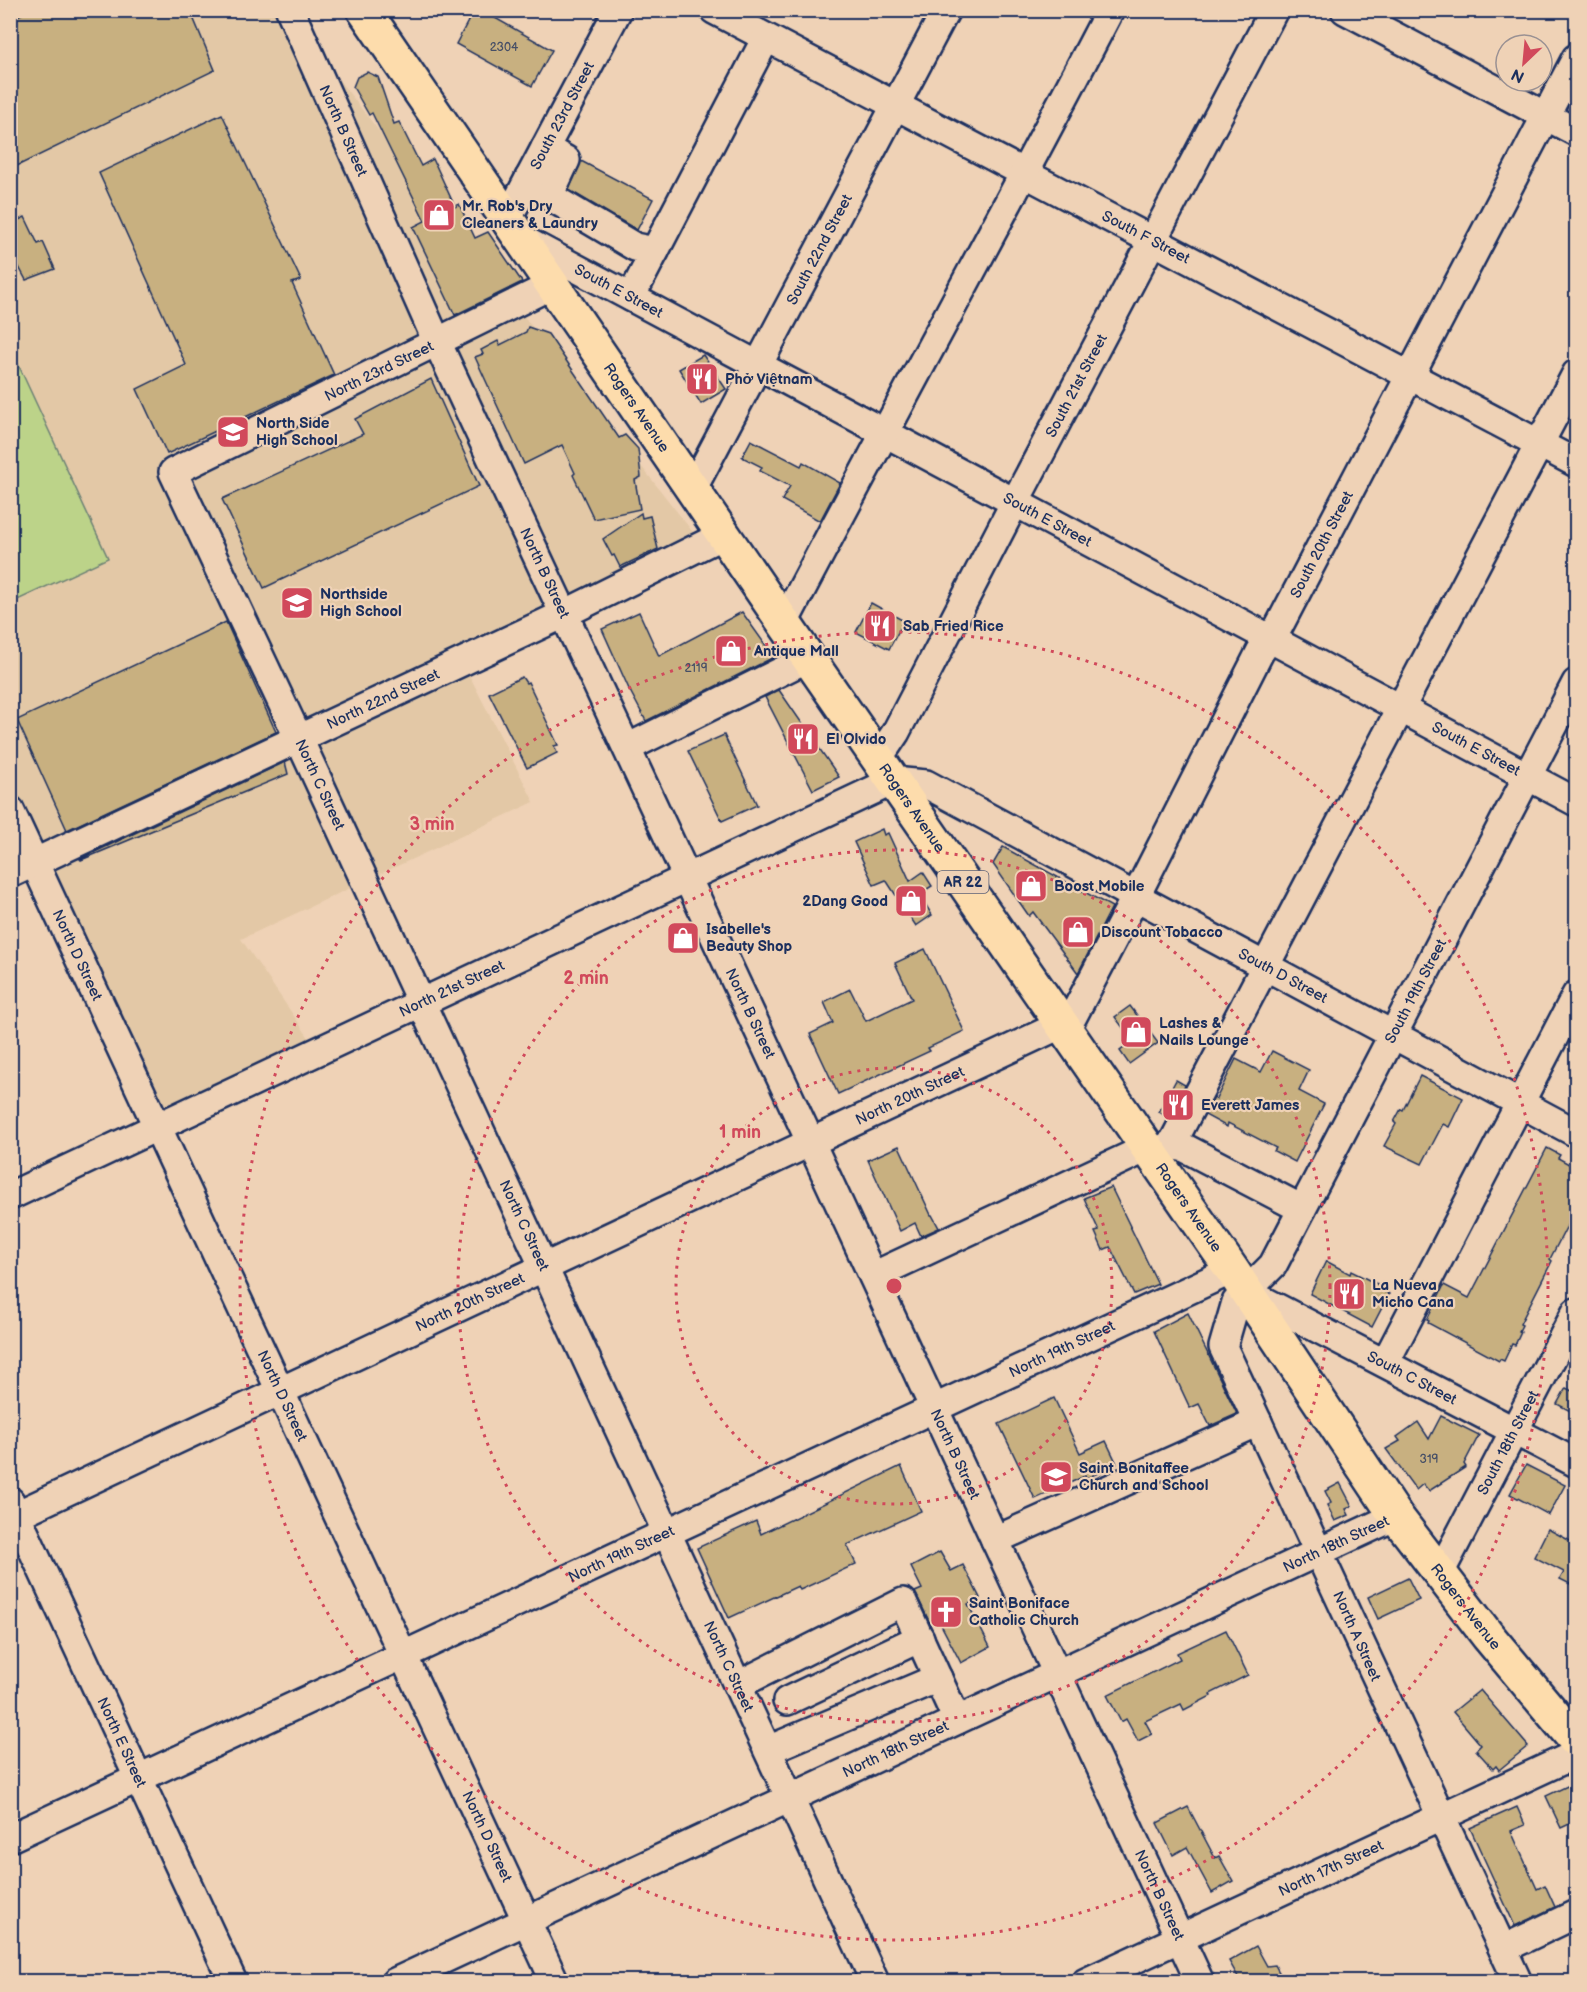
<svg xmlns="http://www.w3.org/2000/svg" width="1587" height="1992" font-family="'Balsamiq Sans',sans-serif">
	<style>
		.built { fill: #e3c8a6 }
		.green { fill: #bcd389; stroke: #6c8174; stroke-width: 1.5 }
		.building { fill: #c8b080; stroke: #1b2f5e; stroke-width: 1.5 }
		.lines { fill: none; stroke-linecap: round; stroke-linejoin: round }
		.minor-casing { stroke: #1b2f5e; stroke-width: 32 }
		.major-casing { stroke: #1b2f5e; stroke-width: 38 }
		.minor { stroke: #efd2b6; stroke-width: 27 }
		.major { stroke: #fddcac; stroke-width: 33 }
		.ring { fill: none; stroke: #d1495b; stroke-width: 3; stroke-dasharray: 3 6 }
		.labels { text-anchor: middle; stroke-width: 4.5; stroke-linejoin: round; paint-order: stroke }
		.number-label { font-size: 12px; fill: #464f66 }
		.shield { fill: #efd2b6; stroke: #5b6078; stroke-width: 1.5 }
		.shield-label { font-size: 14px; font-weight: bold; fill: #1b2f5e }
		.street-label { font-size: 15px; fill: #1b2f5e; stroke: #efd2b6 }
		.poi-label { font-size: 15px; font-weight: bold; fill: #1b2f5e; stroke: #efd2b6; text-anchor: start }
		.centre { fill: #d1495b; stroke: #efd2b6; stroke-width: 3 }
		.ring-label { font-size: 18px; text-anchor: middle; font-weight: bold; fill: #d1495b; stroke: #efd2b6; stroke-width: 4.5; stroke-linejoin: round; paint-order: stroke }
	</style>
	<rect width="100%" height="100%" fill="#efd2b6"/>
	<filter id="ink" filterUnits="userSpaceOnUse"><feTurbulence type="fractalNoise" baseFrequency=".0167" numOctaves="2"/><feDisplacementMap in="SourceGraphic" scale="12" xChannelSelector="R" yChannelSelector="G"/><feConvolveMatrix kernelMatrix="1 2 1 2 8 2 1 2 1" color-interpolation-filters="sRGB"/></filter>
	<g filter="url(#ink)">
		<path class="built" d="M 10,11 L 285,11 L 703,545 L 462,661 L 534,802 L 241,939 L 318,1051 L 151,1113 L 35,863 L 11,874 Z"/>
		<path class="green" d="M 11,349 L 108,558 L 11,603 L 10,603 Z"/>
		<g class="building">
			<path d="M 29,10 L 190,10 L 215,70 L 17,166 L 10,152 L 10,20 Z"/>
			<path d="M 474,10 L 481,10 L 552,50 L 532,86 L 456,44 Z"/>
			<path d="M 367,72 L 378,77 L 394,124 L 399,122 L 421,166 L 433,159 L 455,207 L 459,204 L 475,238 L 488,232 L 522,282 L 455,315 L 413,227 L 425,221 L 372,113 L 369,115 L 353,87 L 357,77 Z"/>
			<path d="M 222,114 L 301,280 L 292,283 L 334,375 L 167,454 L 137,389 L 186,365 L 99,173 Z"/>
			<path d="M 581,161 L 653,199 L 637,230 L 569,190 Z"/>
			<path d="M 25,217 L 38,244 L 43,242 L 55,269 L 26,280 L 10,250 L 10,224 Z"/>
			<path d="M 528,327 L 548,334 L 619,438 L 625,435 L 638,449 L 641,477 L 635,480 L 640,509 L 594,519 L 573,475 L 575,473 L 562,445 L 524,464 L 475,357 L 483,354 L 481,350 L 498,341 L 500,345 L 526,332 Z"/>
			<path d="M 703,355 L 726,389 L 701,404 L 679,369 Z"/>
			<path d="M 431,379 L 479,486 L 264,588 L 222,499 L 363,434 L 355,419 Z"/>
			<path d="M 751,440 L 801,466 L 803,462 L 840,483 L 820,521 L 782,500 L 790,486 L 760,471 L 762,467 L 742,457 Z"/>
			<path d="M 641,513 L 642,518 L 650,516 L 658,549 L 620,567 L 614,555 L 612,556 L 603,539 Z"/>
			<path d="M 871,603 L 904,621 L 889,649 L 856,632 Z"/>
			<path d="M 639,612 L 659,656 L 742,612 L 774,657 L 646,721 L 629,689 L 602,629 Z"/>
			<path d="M 226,622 L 276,732 L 67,830 L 17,720 Z"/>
			<path d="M 522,677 L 526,683 L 528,682 L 558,745 L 554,746 L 557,753 L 527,768 L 489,693 Z"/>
			<path d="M 779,690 L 839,777 L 813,790 L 765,697 Z"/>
			<path d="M 724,735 L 757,805 L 722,821 L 688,751 Z"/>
			<path d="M 285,762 L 288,774 L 81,860 L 80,859 Z"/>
			<path d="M 882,829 L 884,835 L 888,833 L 910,881 L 923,872 L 932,886 L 919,894 L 932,915 L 916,926 L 886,880 L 874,885 L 854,842 Z"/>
			<path d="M 1003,847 L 1112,907 L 1078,973 L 1033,912 L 1029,916 L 993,864 Z"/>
			<path d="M 925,949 L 964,1031 L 928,1048 L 930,1051 L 838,1094 L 810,1034 L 833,1023 L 824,1002 L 850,989 L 866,1021 L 912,999 L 895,963 Z"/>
			<path d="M 1130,1006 L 1158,1043 L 1129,1064 L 1120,1051 L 1133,1041 L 1115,1017 Z"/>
			<path d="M 1272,1051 L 1309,1070 L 1299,1091 L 1324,1104 L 1295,1162 L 1274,1151 L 1276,1148 L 1228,1123 L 1227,1127 L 1205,1115 L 1214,1098 L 1216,1099 L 1236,1059 L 1261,1072 Z"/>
			<path d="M 1420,1076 L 1463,1098 L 1449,1127 L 1443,1124 L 1422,1164 L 1384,1146 L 1396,1124 L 1394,1122 L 1401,1109 L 1403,1110 Z"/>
			<path d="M 1176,1080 L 1185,1085 L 1168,1117 L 1159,1112 Z"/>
			<path d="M 899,1146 L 931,1215 L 932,1215 L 939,1228 L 921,1236 L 915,1223 L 900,1231 L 868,1160 Z"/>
			<path d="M 1547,1148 L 1560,1155 L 1558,1158 L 1576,1168 L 1576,1213 L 1572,1221 L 1570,1220 L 1550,1259 L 1552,1261 L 1520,1324 L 1522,1325 L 1519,1331 L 1521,1332 L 1515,1345 L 1512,1344 L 1504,1361 L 1500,1359 L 1499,1361 L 1428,1323 L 1429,1321 L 1427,1320 L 1444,1285 L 1469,1298 Z"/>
			<path d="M 1111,1187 L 1158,1284 L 1134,1294 L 1110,1247 L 1103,1250 L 1095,1232 L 1099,1231 L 1084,1198 Z"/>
			<path d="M 1326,1261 L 1350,1274 L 1351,1271 L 1379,1285 L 1378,1288 L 1389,1294 L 1372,1327 L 1310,1294 Z"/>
			<path d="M 1188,1313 L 1237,1414 L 1210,1426 L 1199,1404 L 1190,1408 L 1154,1331 Z"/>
			<path d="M 1566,1388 L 1576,1393 L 1576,1414 L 1557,1404 Z"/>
			<path d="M 1054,1398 L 1080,1453 L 1106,1441 L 1117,1464 L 1087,1478 L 1085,1476 L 1035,1499 L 999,1424 Z"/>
			<path d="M 1441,1416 L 1479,1435 L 1464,1464 L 1466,1467 L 1429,1491 L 1423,1484 L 1416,1490 L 1386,1449 L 1400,1441 L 1397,1437 L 1418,1422 L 1429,1439 Z"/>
			<path d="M 1526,1465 L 1565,1485 L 1549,1515 L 1510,1494 Z"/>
			<path d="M 901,1466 L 921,1511 L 847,1545 L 856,1564 L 800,1590 L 798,1586 L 729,1618 L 697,1548 L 756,1521 L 761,1534 Z"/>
			<path d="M 1340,1483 L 1352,1506 L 1346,1509 L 1349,1515 L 1335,1521 L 1327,1505 L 1331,1503 L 1325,1491 Z"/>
			<path d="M 1548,1529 L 1576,1544 L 1576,1587 L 1560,1579 L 1564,1572 L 1534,1557 Z"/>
			<path d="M 940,1552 L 951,1571 L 963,1565 L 980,1598 L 968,1604 L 990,1647 L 961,1663 L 938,1619 L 930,1623 L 915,1592 L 922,1589 L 911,1567 Z"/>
			<path d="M 1408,1578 L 1419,1600 L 1378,1619 L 1368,1597 Z"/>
			<path d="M 1226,1630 L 1248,1675 L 1210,1694 L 1211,1696 L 1184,1710 L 1181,1704 L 1145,1721 L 1152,1734 L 1138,1741 L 1126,1719 L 1121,1722 L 1107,1695 L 1180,1659 L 1177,1653 Z"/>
			<path d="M 1480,1690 L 1528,1746 L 1499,1770 L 1496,1766 L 1493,1769 L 1476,1750 L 1481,1745 L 1453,1712 Z"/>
			<path d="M 1576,1782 L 1576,1821 L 1561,1828 L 1546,1796 Z"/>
			<path d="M 1188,1807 L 1215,1858 L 1219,1856 L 1233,1881 L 1212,1893 L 1187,1847 L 1173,1855 L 1157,1823 Z"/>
			<path d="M 1517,1807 L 1525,1825 L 1511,1831 L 1537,1889 L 1545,1885 L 1555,1907 L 1515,1926 L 1470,1828 Z"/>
			<path d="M 1256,1946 L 1267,1966 L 1275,1965 L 1281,1976 L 1270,1982 L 1241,1982 L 1229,1961 Z"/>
		</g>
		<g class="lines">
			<defs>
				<g id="minor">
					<path id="s1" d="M 290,10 L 437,342 L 811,1143 L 1200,1982"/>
					<path id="s2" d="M 714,10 L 1576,463"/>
					<path d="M 1345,10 L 1576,132"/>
					<path d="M 545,148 L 566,160 L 549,196"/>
					<path d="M 529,178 L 549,196 L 635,247 L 655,251 L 631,297"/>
					<path id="s3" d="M 507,220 L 618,10"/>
					<path id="s4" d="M 520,238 L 1576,802"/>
					<path d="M 655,251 L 766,38"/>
					<path id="s5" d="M 552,285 L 173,472 L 298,737 L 875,1982"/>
					<path id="s6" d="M 692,490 L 946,10"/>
					<path d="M 784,623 C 891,418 1003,216 1110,10"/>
					<path d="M 627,748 L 808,658"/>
					<path id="s7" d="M 878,759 L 896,732 L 1015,502 L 1274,10"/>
					<path id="s8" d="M 10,810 L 555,1982"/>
					<path id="s9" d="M 10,874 L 564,614 L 723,535"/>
					<path d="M 1171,1145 L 1185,1148 L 1302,1209"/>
					<path d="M 1153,1156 L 1173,1142 L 1576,374"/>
					<path id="s10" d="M 10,1196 L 893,781 L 926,784 L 1576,1133"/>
					<path d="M 873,1276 L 1147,1148"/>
					<path id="s11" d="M 1247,1292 L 1576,1463"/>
					<path d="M 1385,1363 L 1576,995"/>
					<path id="s12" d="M 10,1501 L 233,1982"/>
					<path id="s13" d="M 10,1518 L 1071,1020 L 1136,896 L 1260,652 L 1279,626 L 1576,58"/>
					<path d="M 995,1540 L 1258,1422"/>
					<path id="s14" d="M 1440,1573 L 1576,1312"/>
					<path d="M 738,1685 L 903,1602 L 957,1720"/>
					<path d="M 787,1701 L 920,1638"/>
					<path d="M 768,1750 L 938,1678"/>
					<path id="s15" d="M 10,1838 L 1232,1270"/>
					<path d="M 1503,1949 L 1576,1914"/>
					<path id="s16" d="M 395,1982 L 1396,1516"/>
					<path id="s17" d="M 1086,1982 L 1576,1754"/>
					<path id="s18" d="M 1518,1982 L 1223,1347 L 1236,1302 L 1273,1265 L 1576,683"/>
				</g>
				<g id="major">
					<path id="s19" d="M 364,10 L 784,623 L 1232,1270 L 1396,1516 L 1488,1636 L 1576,1741"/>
				</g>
			</defs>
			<use href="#minor" class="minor-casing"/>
			<use href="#major" class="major-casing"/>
			<use href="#minor" class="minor"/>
			<use href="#major" class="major"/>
		</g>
	</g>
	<g class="ring">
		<circle cx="894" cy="1286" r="218"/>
		<circle cx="894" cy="1286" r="436"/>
		<circle cx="894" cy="1286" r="654"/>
	</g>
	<defs>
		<symbol id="shop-square" viewBox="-11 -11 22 22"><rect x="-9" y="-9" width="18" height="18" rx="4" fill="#d1495b" stroke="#efd2b6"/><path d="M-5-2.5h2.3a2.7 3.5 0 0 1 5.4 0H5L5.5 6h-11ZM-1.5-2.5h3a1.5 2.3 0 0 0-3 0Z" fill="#fff"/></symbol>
		<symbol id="restaurant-square" viewBox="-11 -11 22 22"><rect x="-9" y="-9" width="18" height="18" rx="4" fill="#d1495b" stroke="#efd2b6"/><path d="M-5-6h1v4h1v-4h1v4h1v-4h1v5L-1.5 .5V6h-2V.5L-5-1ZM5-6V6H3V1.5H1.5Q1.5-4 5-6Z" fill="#fff"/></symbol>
		<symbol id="school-square" viewBox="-11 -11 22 22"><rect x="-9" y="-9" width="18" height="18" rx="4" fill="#d1495b" stroke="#efd2b6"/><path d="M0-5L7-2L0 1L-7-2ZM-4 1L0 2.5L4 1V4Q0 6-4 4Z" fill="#fff"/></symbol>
		<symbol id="church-square" viewBox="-11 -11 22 22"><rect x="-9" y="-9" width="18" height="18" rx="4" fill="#d1495b" stroke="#efd2b6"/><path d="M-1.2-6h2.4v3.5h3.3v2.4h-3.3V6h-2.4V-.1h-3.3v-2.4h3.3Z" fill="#fff"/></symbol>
	</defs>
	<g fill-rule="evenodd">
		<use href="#shop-square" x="420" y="196" width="38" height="38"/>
		<use href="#restaurant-square" x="683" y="360" width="38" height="38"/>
		<use href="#school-square" x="214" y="413" width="38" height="38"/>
		<use href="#school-square" x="278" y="584" width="38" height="38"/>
		<use href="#restaurant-square" x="861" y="607" width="38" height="38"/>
		<use href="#shop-square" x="712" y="632" width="38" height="38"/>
		<use href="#restaurant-square" x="784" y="720" width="38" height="38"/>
		<use href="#shop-square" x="1012" y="867" width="38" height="38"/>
		<use href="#shop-square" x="892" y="882" width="38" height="38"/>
		<use href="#shop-square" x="1059" y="913" width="38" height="38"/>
		<use href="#shop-square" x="664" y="919" width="38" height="38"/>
		<use href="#shop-square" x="1117" y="1013" width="38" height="38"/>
		<use href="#restaurant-square" x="1159" y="1086" width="38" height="38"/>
		<use href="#restaurant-square" x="1330" y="1275" width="38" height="38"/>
		<use href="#school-square" x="1037" y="1458" width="38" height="38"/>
		<use href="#church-square" x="927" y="1593" width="38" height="38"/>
	</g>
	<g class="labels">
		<g class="number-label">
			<text x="504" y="51">2304</text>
			<text x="696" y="672">2119</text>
			<text x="1429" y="1463">319</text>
		</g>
		<rect class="shield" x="937.5" y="871" width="51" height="22" rx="4.5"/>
		<g class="shield-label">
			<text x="963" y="887">AR 22</text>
		</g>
		<g class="street-label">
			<text dy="5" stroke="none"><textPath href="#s3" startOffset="118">South 23rd Street</textPath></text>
			<text dy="5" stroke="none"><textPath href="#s1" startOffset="132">North B Street</textPath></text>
			<text dy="5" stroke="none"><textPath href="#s2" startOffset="488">South F Street</textPath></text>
			<text dy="5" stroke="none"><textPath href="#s6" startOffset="272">South 22nd Street</textPath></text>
			<text dy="5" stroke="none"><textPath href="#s4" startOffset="112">South E Street</textPath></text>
			<text transform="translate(379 371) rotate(-26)" y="5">North 23rd Street</text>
			<text dy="5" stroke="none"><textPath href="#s7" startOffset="423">South 21st Street</textPath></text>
			<text dy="5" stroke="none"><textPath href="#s19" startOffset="482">Rogers Avenue</textPath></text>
			<text dy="5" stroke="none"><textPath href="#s4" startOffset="598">South E Street</textPath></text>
			<text dy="5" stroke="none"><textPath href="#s13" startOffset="1710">South 20th Street</textPath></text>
			<text dy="5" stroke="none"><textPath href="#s1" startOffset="618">North B Street</textPath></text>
			<text dy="5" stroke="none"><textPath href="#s9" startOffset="412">North 22nd Street</textPath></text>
			<text dy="5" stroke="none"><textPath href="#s4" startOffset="1084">South E Street</textPath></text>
			<text dy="5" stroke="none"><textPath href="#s5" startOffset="768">North C Street</textPath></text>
			<text dy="5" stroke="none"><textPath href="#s19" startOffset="968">Rogers Avenue</textPath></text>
			<text dy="5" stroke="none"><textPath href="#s8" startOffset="160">North D Street</textPath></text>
			<text dy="5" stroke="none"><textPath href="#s10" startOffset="1414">South D Street</textPath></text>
			<text dy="5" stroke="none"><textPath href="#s10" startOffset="488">North 21st Street</textPath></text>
			<text dy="5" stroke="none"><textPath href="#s18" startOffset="1108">South 19th Street</textPath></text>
			<text dy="5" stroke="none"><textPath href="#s1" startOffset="1104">North B Street</textPath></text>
			<text dy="5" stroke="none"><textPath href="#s13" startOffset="994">North 20th Street</textPath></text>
			<text dy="5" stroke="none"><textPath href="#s19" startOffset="1454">Rogers Avenue</textPath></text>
			<text dy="5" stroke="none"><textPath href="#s5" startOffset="1254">North C Street</textPath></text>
			<text dy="5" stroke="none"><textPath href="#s13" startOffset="508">North 20th Street</textPath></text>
			<text dy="5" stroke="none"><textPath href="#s15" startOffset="1160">North 19th Street</textPath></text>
			<text dy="5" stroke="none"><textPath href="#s11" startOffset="186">South C Street</textPath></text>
			<text dy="5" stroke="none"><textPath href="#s8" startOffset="646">North D Street</textPath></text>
			<text dy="5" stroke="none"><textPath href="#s14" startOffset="147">South 18th Street</textPath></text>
			<text dy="5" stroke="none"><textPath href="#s1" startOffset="1590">North B Street</textPath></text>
			<text dy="5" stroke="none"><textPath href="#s16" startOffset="1038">North 18th Street</textPath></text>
			<text dy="5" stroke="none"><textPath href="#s15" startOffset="674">North 19th Street</textPath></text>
			<text dy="5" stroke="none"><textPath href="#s19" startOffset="1940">Rogers Avenue</textPath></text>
			<text transform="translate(1357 1636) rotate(66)" y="5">North A Street</text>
			<text dy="5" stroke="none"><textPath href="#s5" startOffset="1740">North C Street</textPath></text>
			<text dy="5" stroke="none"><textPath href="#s12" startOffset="266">North E Street</textPath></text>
			<text dy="5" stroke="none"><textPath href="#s16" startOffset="552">North 18th Street</textPath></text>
			<text dy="5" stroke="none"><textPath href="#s8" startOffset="1132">North D Street</textPath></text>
			<text dy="5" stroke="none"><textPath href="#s17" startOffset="270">North 17th Street</textPath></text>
			<text dy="5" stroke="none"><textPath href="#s1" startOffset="2076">North B Street</textPath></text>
		</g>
		<g class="poi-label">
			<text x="462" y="211">Mr. Rob's Dry<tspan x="462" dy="17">Cleaners &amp; Laundry</tspan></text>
			<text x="725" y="384">Phở Việtnam</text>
			<text x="256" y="428">North Side<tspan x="256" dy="17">High School</tspan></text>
			<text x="320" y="599">Northside<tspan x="320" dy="17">High School</tspan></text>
			<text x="903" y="631">Sab Fried Rice</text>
			<text x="754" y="656">Antique Mall</text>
			<text x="826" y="744">El Olvido</text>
			<text x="1054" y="891">Boost Mobile</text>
			<text x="888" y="906" text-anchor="end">2Dang Good</text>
			<text x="706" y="934">Isabelle's<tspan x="706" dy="17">Beauty Shop</tspan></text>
			<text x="1101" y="937">Discount Tobacco</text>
			<text x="1159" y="1028">Lashes &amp;<tspan x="1159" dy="17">Nails Lounge</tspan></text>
			<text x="1201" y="1110">Everett James</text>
			<text x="1372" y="1290">La Nueva<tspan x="1372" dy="17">Micho Cana</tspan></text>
			<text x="1079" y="1473">Saint Bonitaffee<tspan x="1079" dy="17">Church and School</tspan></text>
			<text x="969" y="1608">Saint Boniface<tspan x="969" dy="17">Catholic Church</tspan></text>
		</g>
	</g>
	<circle cx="894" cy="1286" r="9" class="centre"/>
	<g class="ring-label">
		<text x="432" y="830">3 min</text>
		<text x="586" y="984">2 min</text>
		<text x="740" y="1138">1 min</text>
	</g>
	<rect width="1587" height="1992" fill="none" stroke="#efd2b6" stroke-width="36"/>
	<rect x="18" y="18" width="1551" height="1956" fill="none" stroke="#1b2f5e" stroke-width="2" filter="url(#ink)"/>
	<g transform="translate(1524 63) rotate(206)"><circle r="28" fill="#efd2b6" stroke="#9a9193" stroke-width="1.5"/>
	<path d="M0-4.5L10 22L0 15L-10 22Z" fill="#d1495b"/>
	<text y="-9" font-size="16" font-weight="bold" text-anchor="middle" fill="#1b2f5e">N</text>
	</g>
</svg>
